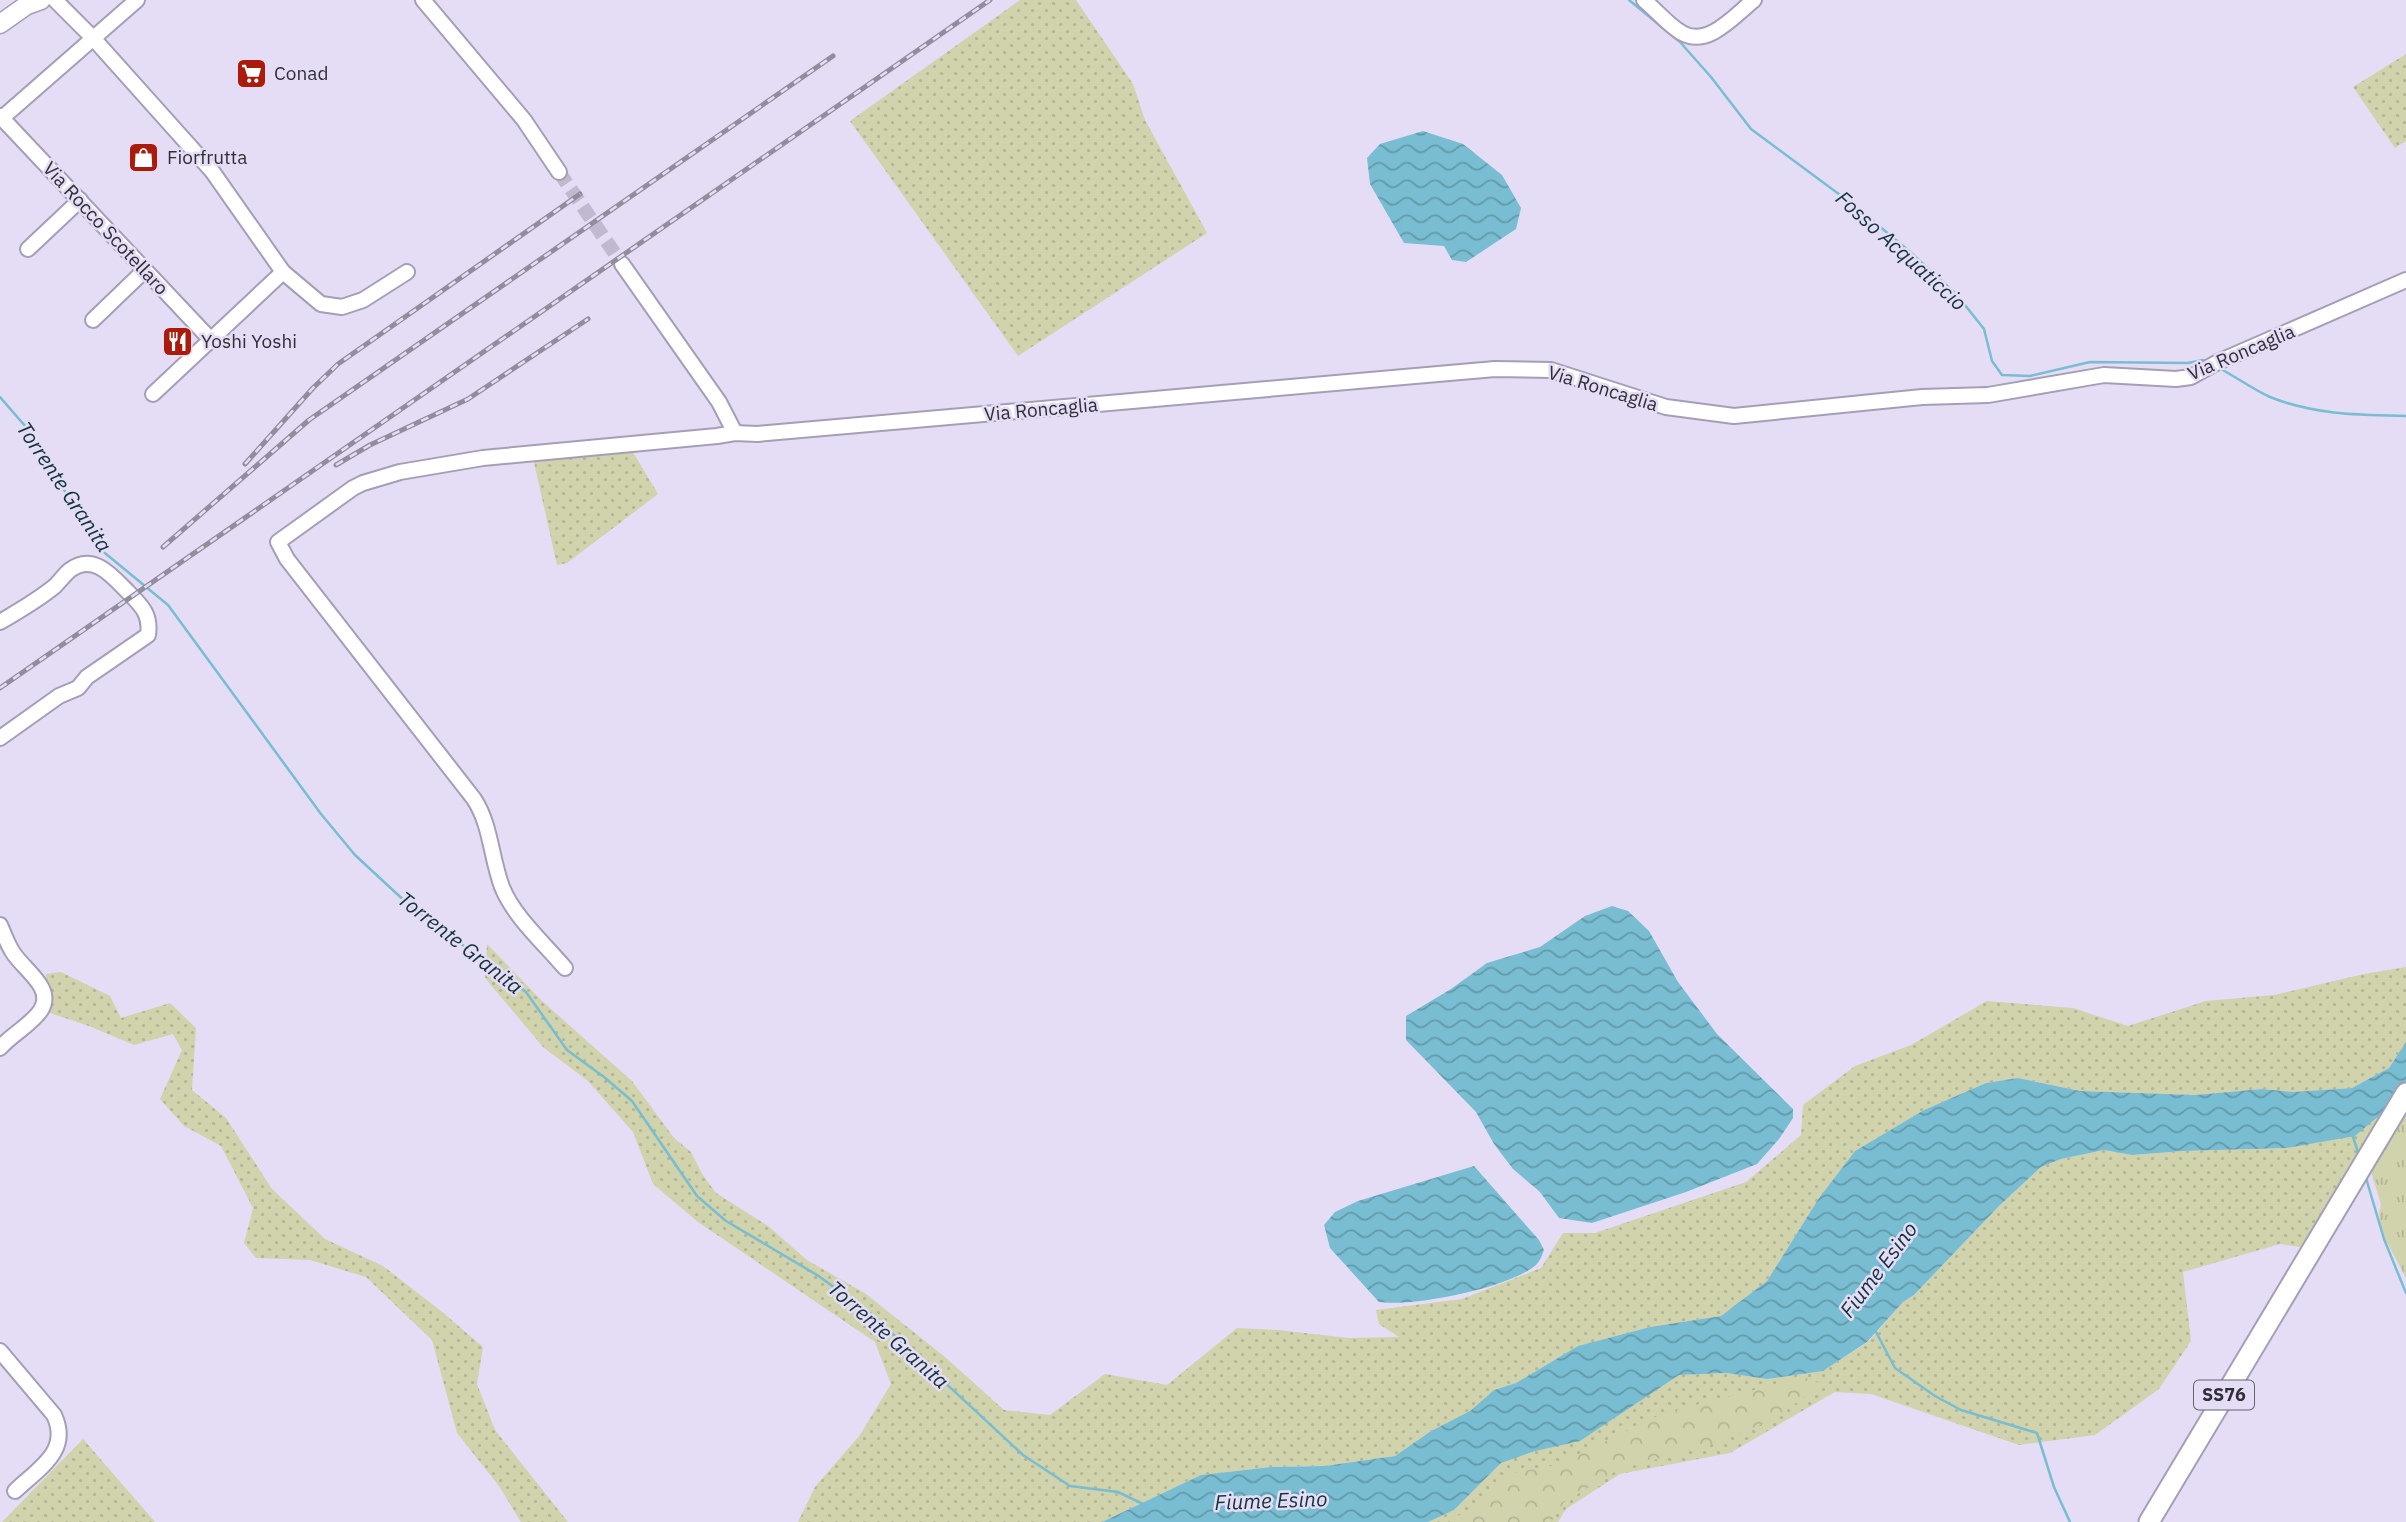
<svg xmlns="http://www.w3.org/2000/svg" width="2406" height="1522" font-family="'IBM Plex Sans',sans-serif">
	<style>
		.grass { fill: url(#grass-dots) }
		.forest { fill: url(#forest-crowns) }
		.park { fill: url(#park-tufts) }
		.water { fill: url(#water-waves) }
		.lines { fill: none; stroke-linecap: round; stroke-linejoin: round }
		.stream { stroke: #78bdd1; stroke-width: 2.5 }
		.minor-tunnel { stroke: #c1bacf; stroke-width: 14; stroke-dasharray: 14 7; stroke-linecap: butt }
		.minor-casing { stroke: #a69eb6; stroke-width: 18 }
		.major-casing { stroke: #a69eb6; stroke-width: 21 }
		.highway-casing { stroke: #a69eb6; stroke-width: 23 }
		.minor { stroke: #fff; stroke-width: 14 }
		.major { stroke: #fff; stroke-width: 18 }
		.highway { stroke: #fff; stroke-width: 19 }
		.rail-casing { stroke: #928c9d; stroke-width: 5 }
		.rail { stroke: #e5ddf5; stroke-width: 2.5; stroke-dasharray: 8; stroke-linecap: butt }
		.labels { text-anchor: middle; stroke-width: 5; stroke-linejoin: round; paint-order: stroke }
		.shield { fill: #e5ddf5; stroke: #676270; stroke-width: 2 }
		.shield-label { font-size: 18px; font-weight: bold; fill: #312e37 }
		.poi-label { font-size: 19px; fill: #312e37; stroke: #e5ddf5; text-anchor: start }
		.street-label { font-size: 19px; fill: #312e37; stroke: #e5ddf5 }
		.water-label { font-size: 21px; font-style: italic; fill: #13343d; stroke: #e5ddf5 }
	</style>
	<defs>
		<pattern id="grass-dots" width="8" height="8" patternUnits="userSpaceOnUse" patternTransform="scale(1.75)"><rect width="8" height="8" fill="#d0d3ac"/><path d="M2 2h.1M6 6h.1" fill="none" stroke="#b3b595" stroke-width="1.8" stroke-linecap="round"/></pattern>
		<pattern id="forest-crowns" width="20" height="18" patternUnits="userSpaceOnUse" patternTransform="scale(1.75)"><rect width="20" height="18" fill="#d0d3ac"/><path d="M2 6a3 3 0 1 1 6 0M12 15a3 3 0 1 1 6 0" fill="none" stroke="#b3b595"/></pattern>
		<pattern id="park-tufts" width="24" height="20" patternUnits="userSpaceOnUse" patternTransform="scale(1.75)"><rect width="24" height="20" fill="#d0d3ac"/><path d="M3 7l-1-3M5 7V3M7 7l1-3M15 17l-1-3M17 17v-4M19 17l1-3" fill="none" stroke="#b3b595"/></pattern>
		<pattern id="water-waves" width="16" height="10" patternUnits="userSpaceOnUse" patternTransform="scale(1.75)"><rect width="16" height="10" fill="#78bdd1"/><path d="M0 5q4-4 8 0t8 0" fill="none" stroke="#639aaa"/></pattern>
	</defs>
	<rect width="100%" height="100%" fill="#e5ddf5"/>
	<g class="grass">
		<path d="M 1020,0 L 1076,0 L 1133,84 L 1145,120 L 1207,233 L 1018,356 L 850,121 Z"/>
		<path d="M 2406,54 L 2406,141 L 2395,148 L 2353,87 Z"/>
		<path d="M 631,449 L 658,494 L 567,563 L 557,565 L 533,458 Z"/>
		<path d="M 487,944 L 542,1001 L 632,1081 L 674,1138 L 691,1152 L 702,1174 L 716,1193 L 768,1226 L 807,1260 L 866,1294 L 945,1357 L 1004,1410 L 1050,1415 L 1105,1374 L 1167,1385 L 1237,1328 L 1278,1330 L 1349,1338 L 1399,1337 L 1379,1324 L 1376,1310 L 1462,1299 L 1541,1268 L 1563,1233 L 1595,1233 L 1746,1182 L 1801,1135 L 1803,1105 L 1855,1066 L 1911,1045 L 1987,1001 L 2073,1008 L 2128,1026 L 2206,1001 L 2274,995 L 2364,974 L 2406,967 L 2406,1042 L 2389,1068 L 2352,1088 L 2293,1092 L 2262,1089 L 2195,1095 L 2080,1091 L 2018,1078 L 1986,1083 L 1924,1110 L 1855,1151 L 1819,1198 L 1767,1281 L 1721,1316 L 1650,1327 L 1578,1346 L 1516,1383 L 1494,1390 L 1470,1411 L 1431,1431 L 1395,1456 L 1325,1466 L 1271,1467 L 1201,1475 L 1102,1522 L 798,1522 L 815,1487 L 860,1435 L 891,1384 L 875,1342 L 698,1222 L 653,1184 L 633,1132 L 588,1081 L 543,1047 L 485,978 Z"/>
		<path d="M 61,972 L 110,996 L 121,1018 L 170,1003 L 196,1028 L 192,1090 L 226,1118 L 272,1189 L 325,1239 L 383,1266 L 441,1311 L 483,1347 L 477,1384 L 495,1430 L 568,1522 L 521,1522 L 499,1486 L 457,1433 L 432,1340 L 366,1277 L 310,1260 L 256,1258 L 244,1243 L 253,1208 L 221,1146 L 184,1126 L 160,1099 L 182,1050 L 173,1034 L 134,1045 L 89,1026 L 47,1012 L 46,974 Z"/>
		<path d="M 2387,1107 L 2307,1248 L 2280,1244 L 2183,1272 L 2191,1341 L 2159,1389 L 2095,1435 L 2019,1445 L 1871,1394 L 1835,1392 L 1730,1453 L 1620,1474 L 1566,1509 L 1558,1522 L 1428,1522 L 1454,1510 L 1501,1463 L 1535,1451 L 1647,1395 L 1679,1375 L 1726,1373 L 1767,1379 L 1823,1371 L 1868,1342 L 1903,1302 L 1914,1295 L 1999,1206 L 2041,1167 L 2061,1159 L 2104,1150 L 2132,1155 L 2183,1151 L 2287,1148 L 2312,1142 Z"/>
		<path d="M 83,1439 L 155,1522 L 2,1522 Z"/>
	</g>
	<path class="forest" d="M 1804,1377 L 1821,1384 L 1775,1419 L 1704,1447 L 1621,1468 L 1564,1502 L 1551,1522 L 1447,1522 L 1472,1508 L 1512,1473 L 1556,1465 L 1664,1413 Z"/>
	<path class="park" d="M 2406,1115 L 2406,1278 L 2381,1231 L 2379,1215 L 2381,1204 L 2371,1172 Z"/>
	<g class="water">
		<path d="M 1423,131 L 1463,144 L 1502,175 L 1521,208 L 1516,229 L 1466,262 L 1452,260 L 1444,246 L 1404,243 L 1370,184 L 1367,158 L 1380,144 Z"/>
		<path d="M 1612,906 L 1628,911 L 1649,931 L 1678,982 L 1717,1034 L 1793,1109 L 1793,1118 L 1779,1139 L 1757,1164 L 1686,1192 L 1592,1223 L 1559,1218 L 1540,1192 L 1513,1169 L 1494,1144 L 1476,1112 L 1406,1040 L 1406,1016 L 1451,989 L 1487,963 L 1540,947 L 1585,916 Z"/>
		<path d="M 2406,1042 L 2406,1093 L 2355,1136 L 2287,1148 L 2183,1151 L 2132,1155 L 2104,1150 L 2061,1159 L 2041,1167 L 1999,1206 L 1914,1295 L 1903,1302 L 1867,1342 L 1823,1371 L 1767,1379 L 1726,1373 L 1679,1375 L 1580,1441 L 1535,1451 L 1501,1463 L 1454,1510 L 1428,1522 L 1102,1522 L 1201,1475 L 1271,1467 L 1325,1466 L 1395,1456 L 1431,1431 L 1470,1411 L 1494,1390 L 1516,1383 L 1578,1346 L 1650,1327 L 1721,1316 L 1767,1281 L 1819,1198 L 1855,1151 L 1924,1110 L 1986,1083 L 2018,1078 L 2080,1091 L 2195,1095 L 2262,1089 L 2293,1092 L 2352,1088 L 2389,1068 Z"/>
		<path d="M 1474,1166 L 1539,1240 L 1544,1250 C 1542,1255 1540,1261 1536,1265 C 1509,1288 1414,1307 1379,1302 L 1330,1248 L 1324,1225 L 1335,1212 L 1358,1201 Z"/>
	</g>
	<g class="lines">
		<g class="stream">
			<path d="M 1629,0 L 1680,42 L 1711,77 L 1751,129 L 1855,206 L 1908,250 L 1957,295 L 1984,329 L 1992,361 L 2002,375 L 2030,376 L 2090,362 L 2188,363 L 2203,360 L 2208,363"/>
			<path d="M 2217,367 C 2235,376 2252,389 2270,397 C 2315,415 2359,415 2406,416"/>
			<path d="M 0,397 L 26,427 L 100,549 L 168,605 L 321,814 L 355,855 L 410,906 L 526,992 L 567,1050 L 604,1077 L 632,1101 L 697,1196 L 726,1221 L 817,1275 L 870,1313 L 1023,1455 L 1070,1486 L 1118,1492 L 1145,1505"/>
			<path d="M 2352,1134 L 2359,1155"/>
			<path d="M 2366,1178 L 2384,1239 L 2406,1293"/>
			<path d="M 1876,1332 L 1895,1368 L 1935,1396 L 1961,1410 L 2037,1433 L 2054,1487 L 2070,1522"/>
		</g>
		<path class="minor-tunnel" d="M 559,172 L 622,264"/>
		<defs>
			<g id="minor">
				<path d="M 55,0 L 93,38 L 212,171 L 283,272 L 321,304 L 342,307 L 363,300 L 407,272"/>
				<path d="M 423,0 L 524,120 L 559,172"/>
				<path d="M 1644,0 C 1656,10 1669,26 1682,33 C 1708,48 1735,15 1754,0"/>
				<path d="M 0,116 L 211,340"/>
				<path d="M 2,118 L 137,0"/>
				<path d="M 28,249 L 80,200"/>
				<path d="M 622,264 L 719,402 L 735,433"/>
				<path d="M 93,320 L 145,270"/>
				<path d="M 153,394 L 283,272"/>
				<path d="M 0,622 C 19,611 38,600 55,586 C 60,581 64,575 70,570 C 94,552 113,577 129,593 C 142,606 151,615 148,635 L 87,677 L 78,688 L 59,696 L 0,738"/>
				<path d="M 0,925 C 4,934 7,943 12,951 C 22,969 55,987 41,1010 C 31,1025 12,1034 0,1048"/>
				<path d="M 565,968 C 544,943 514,917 502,887 C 491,858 491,825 474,799 L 287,559 L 278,542 L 353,488 L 363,483 L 400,472 L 483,458 L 717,436 L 735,433 L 757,434 L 1495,369 L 1551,370 L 1666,407 L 1734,416 L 1922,397 L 1988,395 L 2104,375 L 2176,379 L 2191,377 L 2218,362 L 2406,280"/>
				<path d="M 0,1351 L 54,1415 C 71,1451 39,1468 15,1491"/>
			</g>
			<path id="major" d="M 0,24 L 27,5 L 41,0"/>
			<path id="highway" d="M 2149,1522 L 2406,1093"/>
		</defs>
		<use href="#minor" class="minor-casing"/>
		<use href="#major" class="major-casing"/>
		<use href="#highway" class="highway-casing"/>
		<use href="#minor" class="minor"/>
		<use href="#major" class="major"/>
		<use href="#highway" class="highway"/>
		<defs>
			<g id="rail">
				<path d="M 245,464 L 313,388 L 338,364 L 580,194"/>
				<path d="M 336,465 L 370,445 L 468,399 L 588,319"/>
				<path d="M 163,547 L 309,420 L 833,56"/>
				<path d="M 0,688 L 990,0"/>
			</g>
		</defs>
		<use href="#rail" class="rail-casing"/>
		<use href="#rail" class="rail"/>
	</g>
	<defs>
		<symbol id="supermarket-square" viewBox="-11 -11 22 22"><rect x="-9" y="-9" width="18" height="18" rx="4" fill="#ab1b0c" stroke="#e5ddf5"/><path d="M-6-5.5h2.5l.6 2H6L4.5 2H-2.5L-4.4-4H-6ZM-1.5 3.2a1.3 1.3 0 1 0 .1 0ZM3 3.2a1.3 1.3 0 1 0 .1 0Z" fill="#fff"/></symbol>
		<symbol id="shop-square" viewBox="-11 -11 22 22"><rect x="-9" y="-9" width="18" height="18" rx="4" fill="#ab1b0c" stroke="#e5ddf5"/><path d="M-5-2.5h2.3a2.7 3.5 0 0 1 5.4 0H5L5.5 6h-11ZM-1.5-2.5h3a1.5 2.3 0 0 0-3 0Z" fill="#fff"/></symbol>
		<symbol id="restaurant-square" viewBox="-11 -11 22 22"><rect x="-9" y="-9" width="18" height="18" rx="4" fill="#ab1b0c" stroke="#e5ddf5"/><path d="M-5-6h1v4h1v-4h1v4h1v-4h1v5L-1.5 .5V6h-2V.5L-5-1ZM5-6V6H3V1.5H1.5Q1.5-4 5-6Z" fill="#fff"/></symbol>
	</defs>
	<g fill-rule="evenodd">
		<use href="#supermarket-square" x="234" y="56" width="35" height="35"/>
		<use href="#shop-square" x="126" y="140" width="35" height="35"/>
		<use href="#restaurant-square" x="160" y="324" width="35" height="35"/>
	</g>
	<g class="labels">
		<rect class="shield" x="2194" y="1380.5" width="60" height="29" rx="5"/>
		<g class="shield-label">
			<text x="2224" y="1401">SS76</text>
		</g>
		<g class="poi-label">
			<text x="274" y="80">Conad</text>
			<text x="167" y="164">Fiorfrutta</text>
			<text x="201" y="348">Yoshi Yoshi</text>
		</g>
		<g class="street-label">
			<text transform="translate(106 228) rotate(47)" y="7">Via Rocco Scotellaro</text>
			<text transform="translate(2241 352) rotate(-23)" y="7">Via Roncaglia</text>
			<text transform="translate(1603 388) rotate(17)" y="7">Via Roncaglia</text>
			<text transform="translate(1041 409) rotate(-5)" y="7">Via Roncaglia</text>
		</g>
		<g class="water-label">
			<text transform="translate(1901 251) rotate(42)" y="7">Fosso Acquaticcio</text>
			<text transform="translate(64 487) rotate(56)" y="7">Torrente Granita</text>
			<text transform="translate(460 943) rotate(38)" y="7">Torrente Granita</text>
			<text transform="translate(1879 1270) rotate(-53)" y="7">Fiume Esino</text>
			<text transform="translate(888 1335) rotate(41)" y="7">Torrente Granita</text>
			<text transform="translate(1271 1501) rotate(-2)" y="7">Fiume Esino</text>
		</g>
	</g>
</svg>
